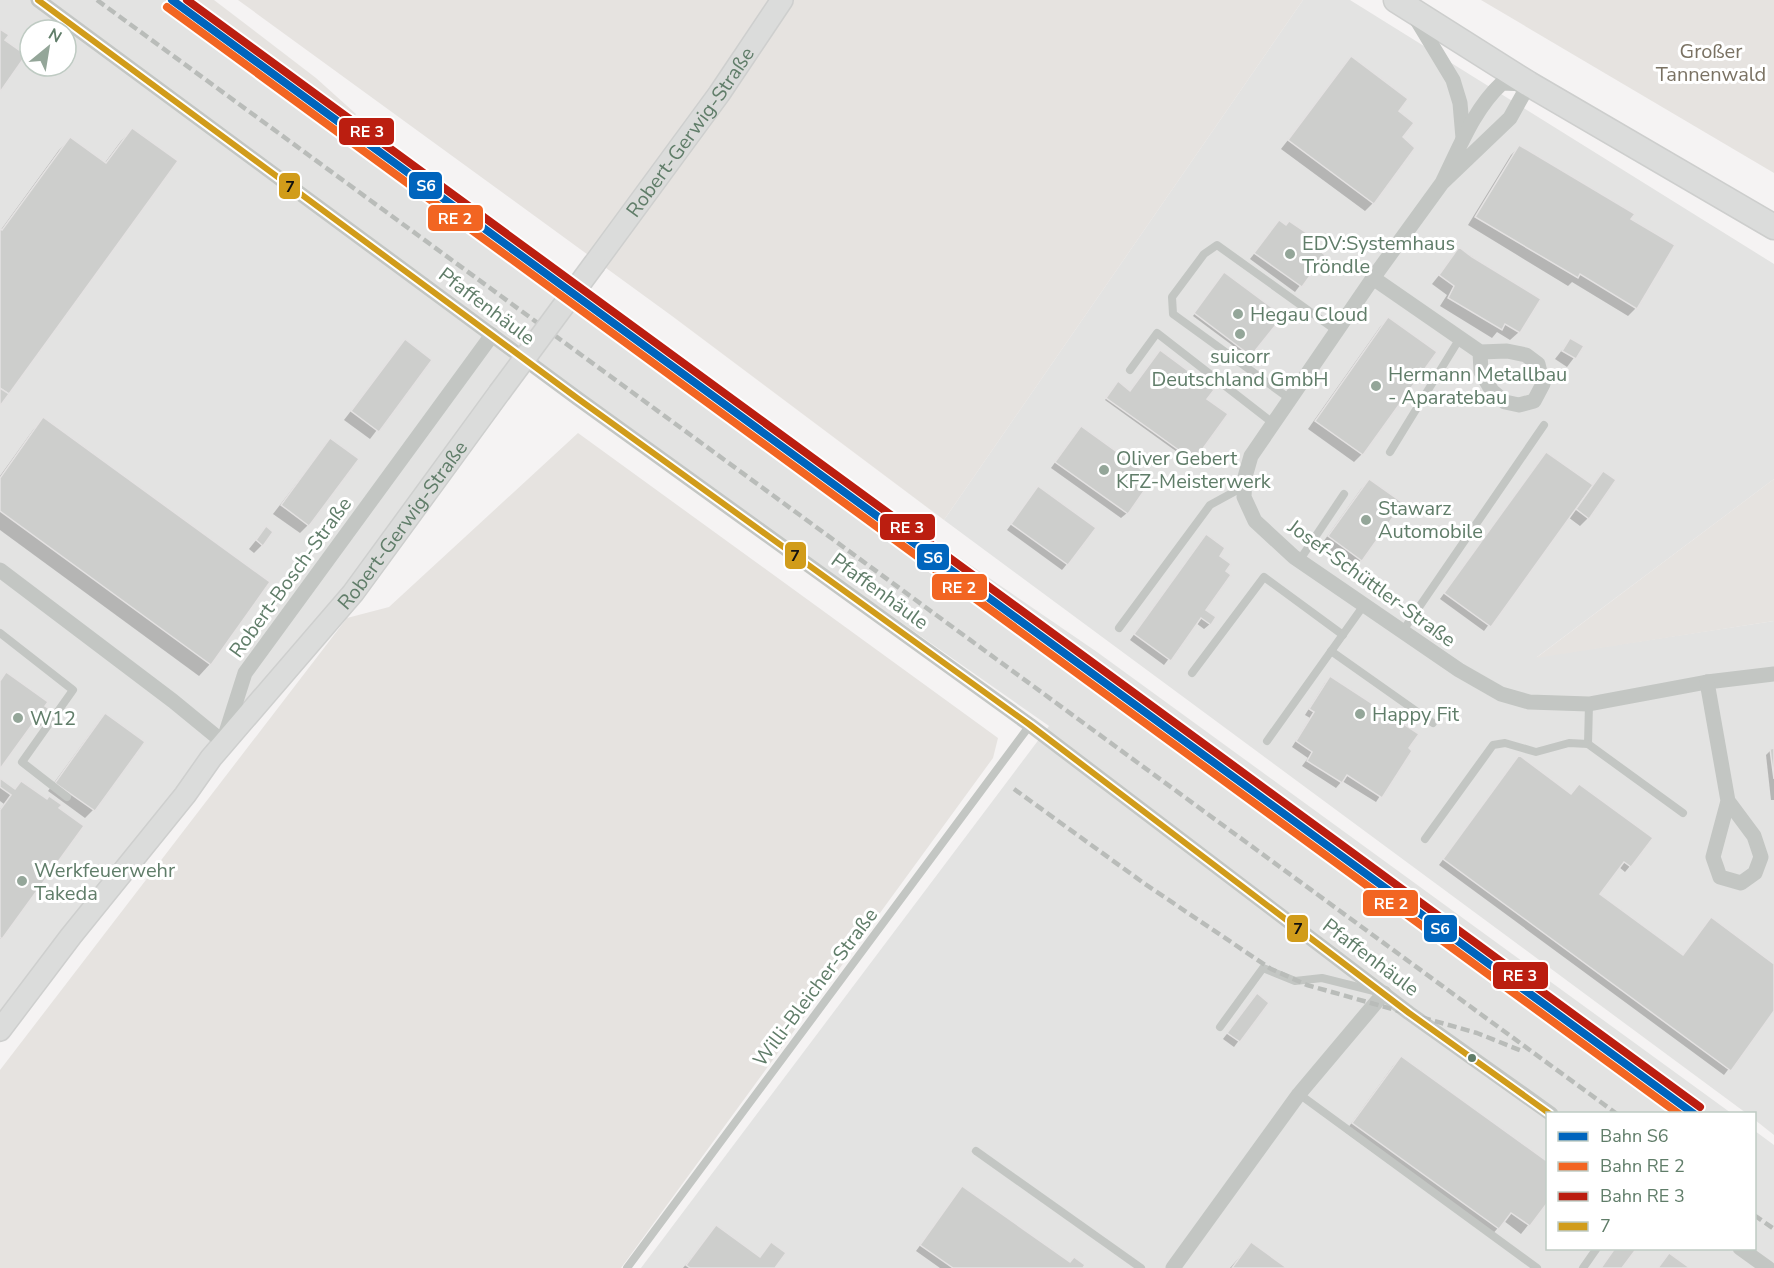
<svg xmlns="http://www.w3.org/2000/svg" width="1774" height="1268" font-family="'Nunito Sans',sans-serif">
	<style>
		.built { fill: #e3e3e2; fill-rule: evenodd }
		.green { fill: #e6e3e0 }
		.shadow { fill: #0003 }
		.building { fill: #cdcecc; stroke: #e4e2e2; stroke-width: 1.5 }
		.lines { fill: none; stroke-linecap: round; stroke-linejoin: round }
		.secondary-casing { stroke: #cecfce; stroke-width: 24 }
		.primary-casing { stroke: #cdcecd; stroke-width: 27 }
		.lane { stroke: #c3c6c3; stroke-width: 8 }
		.street { stroke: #c3c6c3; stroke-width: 15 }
		.secondary { stroke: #dbdcdb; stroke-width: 21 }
		.primary { stroke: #dbdcdb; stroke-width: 24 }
		.rail { stroke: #b9bcb9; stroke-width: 4.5; stroke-dasharray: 9 4.5; stroke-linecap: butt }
		.secondary-bridge-casing { stroke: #cecfce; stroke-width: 24; stroke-linecap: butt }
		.secondary-bridge { stroke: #dbdcdb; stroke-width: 21 }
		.bus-1-casing { stroke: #fff; stroke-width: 10 }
		.bus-1 { stroke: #d19c1a; stroke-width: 6 }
		.rail-1-casing { stroke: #fff; stroke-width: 12 }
		.rail-2-casing { stroke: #fff; stroke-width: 12 }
		.rail-3-casing { stroke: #fff; stroke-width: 12 }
		.rail-1 { stroke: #0065bd; stroke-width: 8 }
		.rail-2 { stroke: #f26522; stroke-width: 8 }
		.rail-3 { stroke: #bb1e10; stroke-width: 8 }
		.poi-dot { fill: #94a699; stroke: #fff; stroke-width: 2 }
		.bus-dot { fill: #607d69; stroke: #fff; stroke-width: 2 }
		.labels { text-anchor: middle; stroke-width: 6; stroke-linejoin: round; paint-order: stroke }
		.park-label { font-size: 20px; fill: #7a7263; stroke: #fff }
		.street-label { font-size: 20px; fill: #607d69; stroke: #fff }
		.poi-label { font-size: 20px; fill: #607d69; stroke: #fff; text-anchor: start }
		.line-badge { stroke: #fff; stroke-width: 2 }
		.badge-label { font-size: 16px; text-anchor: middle; font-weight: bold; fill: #fff }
		.pale-badge-label { font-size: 16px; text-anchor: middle; font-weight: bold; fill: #111 }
	</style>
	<rect width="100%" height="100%" fill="#f5f3f3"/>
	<g class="built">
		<path d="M 0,0 L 189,0 L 604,302 L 963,560 L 1097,652 L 1731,1113 L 1548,1114 L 1548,1248 L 1754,1248 L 1755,1131 L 1774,1145 L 1774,1268 L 641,1268 L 1049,726 L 516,353 L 353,593 L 223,742 L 0,1043 ZM 30,30 L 66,30 L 66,66 L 30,66 Z"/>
		<path d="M 1303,0 L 1350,0 L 1774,264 L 1774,479 L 1537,657 L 1774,621 L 1774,1135 L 1755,1120 L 1754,1114 L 1746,1113 L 944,520 Z"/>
	</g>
	<g class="green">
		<path d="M 190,0 L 214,0 L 316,78 L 356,114 L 353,118 Z"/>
		<path d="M 238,0 L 1303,0 L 944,520 L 672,316 Z"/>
		<path d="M 1481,0 L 1774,0 L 1774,173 Z"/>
		<path d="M 578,433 L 998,738 L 993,758 L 621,1268 L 0,1268 L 0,1070 L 347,618 L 389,607 Z"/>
		<path d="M 1774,479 L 1774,621 L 1536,658 Z"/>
	</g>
	<g class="shadow">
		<path d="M 1352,58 L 1397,111 L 1401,137 L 1413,148 L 1373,203 L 1365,211 L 1281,149 Z"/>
		<path d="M 132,130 L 0,403 L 0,231 L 59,150 L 70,139 L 104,164 L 121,141 Z"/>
		<path d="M 1519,147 L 1629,220 L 1636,308 L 1628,316 L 1572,282 L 1568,286 L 1468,225 L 1511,155 Z"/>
		<path d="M 1279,222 L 1323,255 L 1295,292 L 1250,259 Z"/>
		<path d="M 1460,249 L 1539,299 L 1519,332 L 1510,340 L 1497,332 L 1492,338 L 1440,306 L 1447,295 L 1432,284 Z"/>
		<path d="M 1222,276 L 1250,355 L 1248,357 L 1193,316 Z"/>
		<path d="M 1388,319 L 1362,454 L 1354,462 L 1308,429 L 1380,327 Z"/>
		<path d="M 1570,340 L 1582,347 L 1567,367 L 1555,359 Z"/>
		<path d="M 405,341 L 430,361 L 370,439 L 344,420 Z"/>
		<path d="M 1116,386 L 1130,392 L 1193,460 L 1191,462 L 1105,400 Z"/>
		<path d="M 44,419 L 268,583 L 210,664 L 199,676 L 0,530 L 0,476 L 33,430 Z"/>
		<path d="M 1076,433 L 1127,513 L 1121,518 L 1051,468 Z"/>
		<path d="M 330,440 L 308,525 L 300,533 L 273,514 Z"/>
		<path d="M 1541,459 L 1592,487 L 1604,473 L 1588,518 L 1580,526 L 1568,517 L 1484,631 L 1440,599 Z"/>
		<path d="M 1369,481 L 1361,560 L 1353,568 L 1321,545 L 1361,489 Z"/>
		<path d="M 1038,488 L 1067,564 L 1062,570 L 1007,530 Z"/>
		<path d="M 266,528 L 262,545 L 254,553 L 249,549 Z"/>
		<path d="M 1206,536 L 1218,557 L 1204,611 L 1210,624 L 1204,629 L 1196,623 L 1164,665 L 1130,640 Z"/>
		<path d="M 6,674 L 43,706 L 46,720 L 38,728 L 31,723 L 0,766 L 0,681 Z"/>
		<path d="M 1325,683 L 1410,751 L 1376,802 L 1342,781 L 1336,788 L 1302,766 L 1308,758 L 1292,747 L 1310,718 L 1305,715 Z"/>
		<path d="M 105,715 L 143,742 L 93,810 L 85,818 L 48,791 L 97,724 Z"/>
		<path d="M 1771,750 L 1774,750 L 1774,800 L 1771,800 L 1766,755 Z"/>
		<path d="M 1514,763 L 1650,839 L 1630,866 L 1625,872 L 1619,867 L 1598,894 L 1682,956 L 1711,919 L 1774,965 L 1774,1009 L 1724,1075 L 1439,865 Z"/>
		<path d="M 0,780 L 14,790 L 57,809 L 82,826 L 0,939 L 0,809 L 4,804 L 0,801 Z"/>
		<path d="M 1252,1001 L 1267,1003 L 1234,1047 L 1223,1039 Z"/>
		<path d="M 1401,1058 L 1548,1200 L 1521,1234 L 1504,1221 L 1490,1237 L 1345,1132 L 1393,1066 Z"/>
		<path d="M 962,1188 L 1069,1264 L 1081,1268 L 940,1268 L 916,1251 Z"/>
		<path d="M 716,1227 L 773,1268 L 683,1268 Z"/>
		<path d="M 1251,1244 L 1285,1268 L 1230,1268 Z"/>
	</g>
	<g class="building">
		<path d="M 0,29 L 9,35 L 5,40 L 26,55 L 0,92 Z"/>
		<path d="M 1351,56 L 1408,99 L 1399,111 L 1414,123 L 1403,137 L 1415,148 L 1374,204 L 1288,140 Z"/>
		<path d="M 132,128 L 178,161 L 9,394 L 0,388 L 0,229 L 2,230 L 70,137 L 106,163 Z"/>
		<path d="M 1519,145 L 1635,214 L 1631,219 L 1675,245 L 1637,309 L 1580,274 L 1578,278 L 1475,217 Z"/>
		<path d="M 1279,220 L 1286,225 L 1289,221 L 1314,238 L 1310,243 L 1325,255 L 1302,287 L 1254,253 Z"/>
		<path d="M 1459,247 L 1472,257 L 1541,299 L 1520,333 L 1505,324 L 1502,330 L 1448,298 L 1454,286 L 1439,275 Z"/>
		<path d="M 1224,272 L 1282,315 L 1277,320 L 1279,321 L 1251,356 L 1194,313 Z"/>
		<path d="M 1388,317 L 1437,352 L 1363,455 L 1315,421 Z"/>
		<path d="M 1570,338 L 1584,346 L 1576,359 L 1562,351 Z"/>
		<path d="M 405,339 L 432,360 L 379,432 L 351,411 Z"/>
		<path d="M 1160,350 L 1214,390 L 1207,399 L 1228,414 L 1194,461 L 1106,398 L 1118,381 L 1130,391 Z"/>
		<path d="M 0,388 L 9,394 L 0,406 Z"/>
		<path d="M 43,417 L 270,582 L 211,665 L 0,511 L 0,478 Z"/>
		<path d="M 1081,426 L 1153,478 L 1128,514 L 1055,462 Z"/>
		<path d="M 330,438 L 359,459 L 309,526 L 281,505 Z"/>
		<path d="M 1546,452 L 1593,485 L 1491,627 L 1444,593 Z"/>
		<path d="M 1603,471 L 1616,480 L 1589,519 L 1576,509 Z"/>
		<path d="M 1369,479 L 1403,503 L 1362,561 L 1328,536 Z"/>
		<path d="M 1038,486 L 1096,528 L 1068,565 L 1011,524 Z"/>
		<path d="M 266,526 L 273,532 L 263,546 L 256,540 Z"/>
		<path d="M 1206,534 L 1225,548 L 1220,556 L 1231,564 L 1226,571 L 1231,575 L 1206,610 L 1216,617 L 1211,625 L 1201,618 L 1171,661 L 1134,634 Z"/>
		<path d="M 6,672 L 48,702 L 45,706 L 54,712 L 47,721 L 39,715 L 0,769 L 0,681 Z"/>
		<path d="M 1330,676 L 1419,734 L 1409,748 L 1412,751 L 1382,798 L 1347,775 L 1342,783 L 1307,761 L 1312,752 L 1296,741 L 1314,712 L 1309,709 Z"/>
		<path d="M 105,713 L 145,742 L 95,811 L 55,783 Z"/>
		<path d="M 1774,748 L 1774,779 L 1770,749 Z"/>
		<path d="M 1519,755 L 1571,794 L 1579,784 L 1653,838 L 1631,867 L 1624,862 L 1600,894 L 1683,955 L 1711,917 L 1774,964 L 1774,1011 L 1731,1071 L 1443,859 Z"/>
		<path d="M 0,778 L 15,789 L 21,781 L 47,799 L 49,796 L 62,805 L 59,808 L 84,826 L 2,939 L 0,937 L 0,810 L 11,795 L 0,787 Z"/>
		<path d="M 1257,993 L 1269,1003 L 1240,1042 L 1227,1033 Z"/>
		<path d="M 1401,1056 L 1548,1162 L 1548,1202 L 1530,1226 L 1511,1213 L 1499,1229 L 1352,1123 Z"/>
		<path d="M 962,1186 L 1070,1262 L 1074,1257 L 1085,1265 L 1083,1268 L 953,1268 L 920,1245 Z"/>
		<path d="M 716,1225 L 760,1257 L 771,1242 L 786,1253 L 775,1268 L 690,1268 L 686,1265 Z"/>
		<path d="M 1251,1242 L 1287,1268 L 1232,1268 Z"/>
		<path d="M 1615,1248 L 1637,1248 L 1622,1268 L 1601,1268 Z"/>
		<path d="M 1669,1253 L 1690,1268 L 1658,1268 Z"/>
	</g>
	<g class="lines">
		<defs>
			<g id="secondary">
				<path id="s1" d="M 595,263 L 719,94 L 782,0"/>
				<path id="s2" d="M 0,1030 L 71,936 L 185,795 L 211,758 L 353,593 L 499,393"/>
			</g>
			<path id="primary" d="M 1396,0 L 1529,84 L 1774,227"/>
		</defs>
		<use href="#secondary" class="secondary-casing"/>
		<use href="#primary" class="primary-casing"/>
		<g class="lane">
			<path d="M 1130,370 L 1157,333 L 1273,423"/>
			<path d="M 1290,399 L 1173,314 L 1172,297 L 1204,254 L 1217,245 L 1337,331"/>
			<path d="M 1390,452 L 1460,338"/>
			<path d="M 1299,561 L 1344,494"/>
			<path d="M 1119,628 L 1210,505 L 1243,487"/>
			<path d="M 1402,632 L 1544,425"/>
			<path d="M 0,633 L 73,690 L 22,762 L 67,797"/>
			<path d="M 1331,651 L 1433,723"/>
			<path d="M 1192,673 L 1264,577 L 1343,635"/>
			<path d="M 1589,704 L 1588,744 L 1683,813"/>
			<path d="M 1267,741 L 1364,605"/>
			<path d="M 1425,839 L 1493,745 L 1505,743 L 1536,752 L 1569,743 L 1588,744"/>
			<path d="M 1220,1027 L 1263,968 L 1295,981 L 1322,978 L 1374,991"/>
			<path d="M 1299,1094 L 1537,1268"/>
			<path d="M 976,1151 L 1141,1268"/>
			<path d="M 627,1268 L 1030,725"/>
			<path d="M 1583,1268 L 1597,1248"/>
		</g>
		<g class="street">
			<path d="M 38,0 L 577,398 L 1030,725 L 1409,1013 L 1551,1114"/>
			<path d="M 1415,17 L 1453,80 L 1460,103 L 1463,138"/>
			<path d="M 1442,183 C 1459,149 1473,110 1502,83 L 1529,84 L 1510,118 L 1442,183 L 1373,278 L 1251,456 L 1245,477 L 1244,497 L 1255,521 L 1294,557 L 1459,670 L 1501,694 L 1529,702 L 1589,704 L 1707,682 L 1774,674"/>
			<path d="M 1373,278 L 1480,352 L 1507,351 L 1526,355 L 1538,364 L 1543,384 L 1534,401 L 1519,405 L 1505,402 L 1492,391 L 1481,372 L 1480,352"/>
			<path d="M 0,570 L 173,701 L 223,742 L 245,673 L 492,335"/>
			<path d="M 1707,682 L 1728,801 L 1754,836 L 1761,857 L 1755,873 L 1741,883 L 1720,877 L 1713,857 L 1728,801"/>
			<path d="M 1740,1248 L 1768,1268"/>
			<path d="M 1173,1268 L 1299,1094 L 1384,993"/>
		</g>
		<use href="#secondary" class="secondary"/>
		<use href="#primary" class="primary"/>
		<g class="rail">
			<path d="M 97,0 L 1617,1114"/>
			<path d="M 1014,789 L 1145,884 L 1271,969 L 1307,985 L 1477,1033 L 1522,1051"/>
			<path d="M 1754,1215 L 1774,1229"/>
		</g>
		<defs>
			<path id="secondary-bridge" d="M 499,393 L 595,263"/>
		</defs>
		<use href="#secondary-bridge" class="secondary-bridge-casing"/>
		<use href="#secondary-bridge" class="secondary-bridge"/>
		<defs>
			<path id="bus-1" d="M 38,0 L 577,398 L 1030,725 L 1409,1013 L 1550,1114"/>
		</defs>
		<use href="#bus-1" class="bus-1-casing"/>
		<use href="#bus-1" class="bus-1"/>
		<defs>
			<path id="rail-1" d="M 172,0 L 1694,1114"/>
			<path id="rail-2" d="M 167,7 L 1679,1114"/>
			<path id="rail-3" d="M 187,0 L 1700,1107"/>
		</defs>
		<use href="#rail-1" class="rail-1-casing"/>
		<use href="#rail-2" class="rail-2-casing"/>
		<use href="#rail-3" class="rail-3-casing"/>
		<use href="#rail-1" class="rail-1"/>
		<use href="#rail-2" class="rail-2"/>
		<use href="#rail-3" class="rail-3"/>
	</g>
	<g class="poi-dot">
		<circle cx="1290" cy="254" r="6"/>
		<circle cx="1238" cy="314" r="6"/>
		<circle cx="1240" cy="334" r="6"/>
		<circle cx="1376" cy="386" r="6"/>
		<circle cx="1104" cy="470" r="6"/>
		<circle cx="1366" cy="520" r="6"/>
		<circle cx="1360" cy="714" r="6"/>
		<circle cx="18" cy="718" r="6"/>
		<circle cx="22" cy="881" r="6"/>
	</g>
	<circle class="bus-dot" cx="1472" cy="1058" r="5"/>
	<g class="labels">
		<g class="park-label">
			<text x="1711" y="58">Großer<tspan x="1711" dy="23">Tannenwald</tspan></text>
		</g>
		<g class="street-label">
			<text dy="7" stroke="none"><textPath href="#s1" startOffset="162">Robert-Gerwig-Straße</textPath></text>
			<text transform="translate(487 306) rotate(37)" y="7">Pfaffenhäule</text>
			<text dy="7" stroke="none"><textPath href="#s2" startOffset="646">Robert-Gerwig-Straße</textPath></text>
			<text transform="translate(290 577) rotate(-54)" y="7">Robert-Bosch-Straße</text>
			<text transform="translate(1372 583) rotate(36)" y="7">Josef-Schüttler-Straße</text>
			<text transform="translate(880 591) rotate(36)" y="7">Pfaffenhäule</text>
			<text transform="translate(1371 957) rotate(37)" y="7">Pfaffenhäule</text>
			<text transform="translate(815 987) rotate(-53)" y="7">Willi-Bleicher-Straße</text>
		</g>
		<g class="poi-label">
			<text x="1302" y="250">EDV:Systemhaus<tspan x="1302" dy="23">Tröndle</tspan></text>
			<text x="1250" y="321">Hegau Cloud</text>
			<text x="1240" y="363" text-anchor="middle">suicorr<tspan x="1240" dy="23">Deutschland GmbH</tspan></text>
			<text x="1388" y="381">Hermann Metallbau<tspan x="1388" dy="23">- Aparatebau</tspan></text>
			<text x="1116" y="465">Oliver Gebert<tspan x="1116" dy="23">KFZ-Meisterwerk</tspan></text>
			<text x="1378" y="515">Stawarz<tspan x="1378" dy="23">Automobile</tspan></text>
			<text x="1372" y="721">Happy Fit</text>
			<text x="30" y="725">W12</text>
			<text x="34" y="877">Werkfeuerwehr<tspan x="34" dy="23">Takeda</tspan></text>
		</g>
	</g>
	<g class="line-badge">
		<rect x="338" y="117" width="57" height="29" rx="6" fill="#bb1e10"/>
		<rect x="408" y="171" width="35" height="29" rx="6" fill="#0065bd"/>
		<rect x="278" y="172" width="23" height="28" rx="6" fill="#d19c1a"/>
		<rect x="427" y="204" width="57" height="28" rx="6" fill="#f26522"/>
		<rect x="879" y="513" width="57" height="28" rx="6" fill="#bb1e10"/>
		<rect x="784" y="541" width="23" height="29" rx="6" fill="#d19c1a"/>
		<rect x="916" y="543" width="34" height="28" rx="6" fill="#0065bd"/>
		<rect x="931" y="573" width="57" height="28" rx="6" fill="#f26522"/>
		<rect x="1362" y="889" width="57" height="28" rx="6" fill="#f26522"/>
		<rect x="1423" y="914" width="35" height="29" rx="6" fill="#0065bd"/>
		<rect x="1286" y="914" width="23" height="29" rx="6" fill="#d19c1a"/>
		<rect x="1492" y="961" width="57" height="29" rx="6" fill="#bb1e10"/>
	</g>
	<g class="badge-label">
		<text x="367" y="137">RE 3</text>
		<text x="426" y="191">S6</text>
		<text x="455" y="224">RE 2</text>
		<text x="907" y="533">RE 3</text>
		<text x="933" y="563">S6</text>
		<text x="959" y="593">RE 2</text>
		<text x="1391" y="909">RE 2</text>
		<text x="1440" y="934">S6</text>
		<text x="1520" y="981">RE 3</text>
	</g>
	<g class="pale-badge-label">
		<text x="290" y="192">7</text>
		<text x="795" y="561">7</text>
		<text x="1298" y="934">7</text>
	</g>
	<rect x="1546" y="1112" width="210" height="138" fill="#ffffff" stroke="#bfcbc3" stroke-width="1.5"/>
	<rect x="1558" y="1132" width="30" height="9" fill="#0065bd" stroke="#bfcbc3" stroke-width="1.5"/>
	<text x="1600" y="1142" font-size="18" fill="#607d69">Bahn S6</text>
	<rect x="1558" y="1162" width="30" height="9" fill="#f26522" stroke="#bfcbc3" stroke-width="1.5"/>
	<text x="1600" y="1172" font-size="18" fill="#607d69">Bahn RE 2</text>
	<rect x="1558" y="1192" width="30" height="9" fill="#bb1e10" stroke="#bfcbc3" stroke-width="1.5"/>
	<text x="1600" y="1202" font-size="18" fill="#607d69">Bahn RE 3</text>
	<rect x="1558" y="1222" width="30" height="9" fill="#d19c1a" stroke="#bfcbc3" stroke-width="1.5"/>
	<text x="1600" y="1232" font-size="18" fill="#607d69">7</text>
	<g transform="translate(48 48) rotate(30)"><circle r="28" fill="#ffffff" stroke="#bfcbc3" stroke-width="1.5"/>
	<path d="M0-4.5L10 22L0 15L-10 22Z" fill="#94a699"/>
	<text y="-9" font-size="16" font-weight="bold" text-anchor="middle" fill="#607d69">N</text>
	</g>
</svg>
